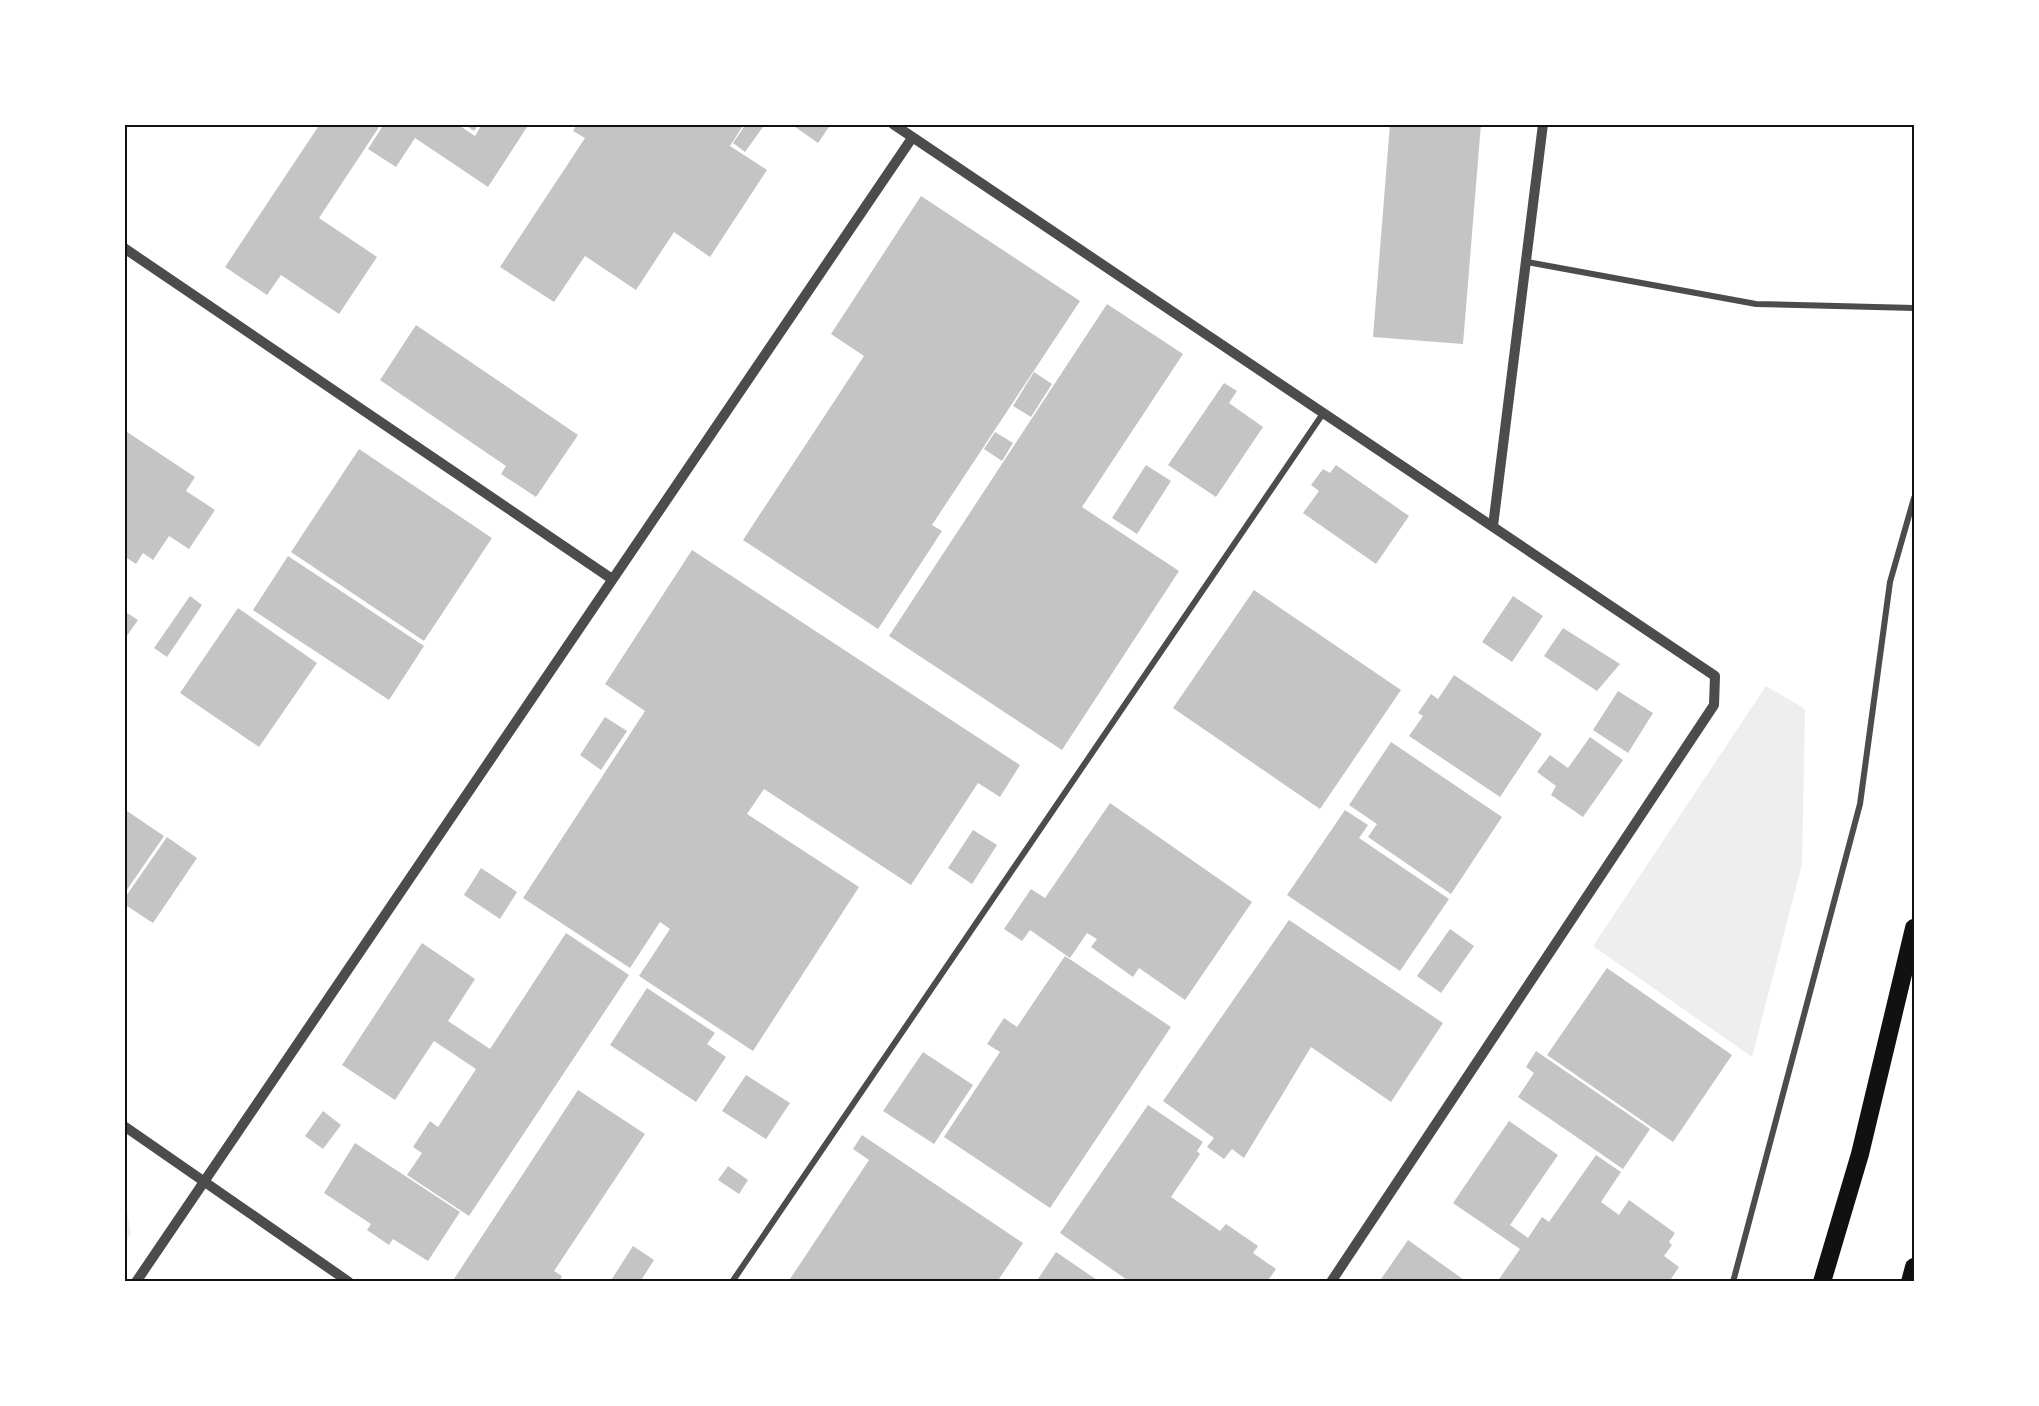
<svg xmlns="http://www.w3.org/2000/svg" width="2039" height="1406" font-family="Manrope,sans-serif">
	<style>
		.green { fill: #eee }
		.building { fill: #c4c4c4 }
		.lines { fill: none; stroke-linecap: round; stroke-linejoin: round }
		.minor { stroke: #4c4c4c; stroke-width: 6 }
		.tertiary { stroke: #4c4c4c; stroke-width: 10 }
		.motorway { stroke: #111; stroke-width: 18 }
		.neatline { fill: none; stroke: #111; stroke-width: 2 }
	</style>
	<rect width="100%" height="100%" fill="#fff"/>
	<g class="green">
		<path d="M 1766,686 L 1805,709 L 1802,864 L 1752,1057 L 1593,946 Z"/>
		<path d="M 124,1196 L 131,1233 L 125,1243 L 124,1243 Z"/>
	</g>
	<g class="building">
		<path d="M 320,124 L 381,124 L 319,218 L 377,257 L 339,314 L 281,275 L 267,295 L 225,267 Z"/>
		<path d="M 384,124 L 457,124 L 475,136 L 482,124 L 529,124 L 488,187 L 415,138 L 396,167 L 368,149 Z"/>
		<path d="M 464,124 L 479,124 L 474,131 Z"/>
		<path d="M 577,124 L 744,124 L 730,146 L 767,170 L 710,257 L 674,232 L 636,290 L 585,256 L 554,302 L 500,267 L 585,138 L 573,131 Z"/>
		<path d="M 746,124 L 765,124 L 745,152 L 733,143 Z"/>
		<path d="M 791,124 L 831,124 L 818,143 Z"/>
		<path d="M 1390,124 L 1481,124 L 1463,344 L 1373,337 Z"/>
		<path d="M 921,196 L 1080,301 L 932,525 L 942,531 L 878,629 L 743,540 L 864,356 L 831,334 Z"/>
		<path d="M 1107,304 L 1183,354 L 1082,507 L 1179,571 L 1062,750 L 889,636 Z"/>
		<path d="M 416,325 L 578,435 L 536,497 L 501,474 L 506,466 L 380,380 Z"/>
		<path d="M 1034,372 L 1052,384 L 1031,417 L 1013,406 Z"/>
		<path d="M 1224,383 L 1237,391 L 1229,403 L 1263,427 L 1216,497 L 1168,465 Z"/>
		<path d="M 124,430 L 195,477 L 186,491 L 215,510 L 189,549 L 169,536 L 153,560 L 143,553 L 136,564 L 124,556 Z"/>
		<path d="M 995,432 L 1013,443 L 1002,461 L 984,449 Z"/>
		<path d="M 359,449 L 492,538 L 424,641 L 291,552 Z"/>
		<path d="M 1146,465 L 1171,481 L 1137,534 L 1112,518 Z"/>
		<path d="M 1336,465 L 1409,516 L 1376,564 L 1303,513 L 1319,491 L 1311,485 L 1323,469 L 1330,473 Z"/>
		<path d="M 692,550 L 1020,765 L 1000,797 L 978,783 L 911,885 L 764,789 L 747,814 L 859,887 L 753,1051 L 639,976 L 670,929 L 660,922 L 630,968 L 523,898 L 645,711 L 605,684 Z"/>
		<path d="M 288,556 L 424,646 L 389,700 L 253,610 Z"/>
		<path d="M 1254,590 L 1401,690 L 1320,809 L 1173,708 Z"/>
		<path d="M 190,596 L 202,605 L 167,657 L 154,648 Z"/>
		<path d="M 1513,596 L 1543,616 L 1512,662 L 1482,642 Z"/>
		<path d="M 238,608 L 317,663 L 259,747 L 180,693 Z"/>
		<path d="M 124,611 L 138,620 L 124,640 Z"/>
		<path d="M 1563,628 L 1620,664 L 1597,691 L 1544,656 Z"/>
		<path d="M 1454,675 L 1542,734 L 1500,797 L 1409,736 L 1423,716 L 1418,713 L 1431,694 L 1438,699 Z"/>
		<path d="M 1618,691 L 1653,713 L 1628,753 L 1593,730 Z"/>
		<path d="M 605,717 L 627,731 L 601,770 L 580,755 Z"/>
		<path d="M 1590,737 L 1623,760 L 1583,817 L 1551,795 L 1556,786 L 1537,772 L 1550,755 L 1568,768 Z"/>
		<path d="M 1391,742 L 1502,817 L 1451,894 L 1368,837 L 1377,824 L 1349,805 Z"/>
		<path d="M 1110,803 L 1252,902 L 1185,1000 L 1139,968 L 1133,977 L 1091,947 L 1097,939 L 1087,933 L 1070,958 L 1030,930 L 1022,941 L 1004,929 L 1031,889 L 1045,898 Z"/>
		<path d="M 124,809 L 164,836 L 124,894 Z"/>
		<path d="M 1345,810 L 1368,825 L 1359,838 L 1449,899 L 1400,971 L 1287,895 Z"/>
		<path d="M 973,830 L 997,845 L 972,884 L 948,868 Z"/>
		<path d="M 167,837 L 197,858 L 153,923 L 124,904 L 124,899 Z"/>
		<path d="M 481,868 L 517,892 L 500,919 L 464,895 Z"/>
		<path d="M 1289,920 L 1443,1023 L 1391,1102 L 1311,1047 L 1244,1158 L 1232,1149 L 1224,1159 L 1207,1147 L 1214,1138 L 1163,1101 Z"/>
		<path d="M 1450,929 L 1474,946 L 1441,993 L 1417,976 Z"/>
		<path d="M 566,933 L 629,975 L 469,1216 L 407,1175 L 422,1153 L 413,1147 L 430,1121 L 438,1127 L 476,1069 L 434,1041 L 395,1100 L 342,1065 L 422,943 L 475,979 L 448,1021 L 490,1049 Z"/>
		<path d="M 1065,956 L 1171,1027 L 1050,1208 L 944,1137 L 1000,1052 L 987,1044 L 1004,1018 L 1017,1027 Z"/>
		<path d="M 1607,968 L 1732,1055 L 1673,1142 L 1547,1055 Z"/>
		<path d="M 647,988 L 715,1033 L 707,1044 L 726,1057 L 696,1102 L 610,1045 Z"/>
		<path d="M 1536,1051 L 1650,1129 L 1623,1169 L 1518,1097 L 1534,1073 L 1526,1067 Z"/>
		<path d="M 923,1052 L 973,1085 L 934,1144 L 883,1111 Z"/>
		<path d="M 746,1075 L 790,1103 L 766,1139 L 722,1111 Z"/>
		<path d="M 578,1090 L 645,1134 L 554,1271 L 562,1276 L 559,1282 L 452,1282 Z"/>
		<path d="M 1148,1105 L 1203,1142 L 1197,1151 L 1200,1154 L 1171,1197 L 1220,1231 L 1226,1224 L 1258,1246 L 1253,1253 L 1276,1269 L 1267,1282 L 1130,1282 L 1060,1233 Z"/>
		<path d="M 323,1111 L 341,1125 L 323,1149 L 305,1136 Z"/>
		<path d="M 1509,1121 L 1558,1155 L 1510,1225 L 1528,1238 L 1542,1217 L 1549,1222 L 1596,1155 L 1621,1172 L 1601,1202 L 1619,1215 L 1629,1200 L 1675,1233 L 1669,1242 L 1672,1245 L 1664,1256 L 1679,1267 L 1669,1282 L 1497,1282 L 1520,1249 L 1453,1203 Z"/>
		<path d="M 862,1135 L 1023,1243 L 997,1282 L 788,1282 L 869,1160 L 853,1149 Z"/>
		<path d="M 355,1143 L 460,1212 L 428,1261 L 393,1239 L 389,1245 L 367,1230 L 371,1224 L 324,1193 Z"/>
		<path d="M 728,1166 L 748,1180 L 739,1194 L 718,1180 Z"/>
		<path d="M 1408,1240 L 1467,1282 L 1379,1282 Z"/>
		<path d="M 633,1246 L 654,1260 L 640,1282 L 610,1282 Z"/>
		<path d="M 1056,1252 L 1100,1282 L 1036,1282 Z"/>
	</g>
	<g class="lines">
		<g class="minor">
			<path d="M 1527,262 L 1756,304 L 1914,308"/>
			<path d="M 732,1282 L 1324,412"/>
			<path d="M 1733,1282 L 1860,804 L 1890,582 L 1914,498"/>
		</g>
		<g class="tertiary">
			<path d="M 893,124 L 1715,676 L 1714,705 L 1331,1282"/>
			<path d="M 124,248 L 612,579"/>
			<path d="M 1493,526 L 1543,124"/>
			<path d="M 124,1126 L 349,1282"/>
			<path d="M 136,1282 L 912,138"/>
		</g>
		<g class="motorway">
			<path d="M 1822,1282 L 1860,1154 L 1914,928"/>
			<path d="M 1910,1282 L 1914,1267"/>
		</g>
	</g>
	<rect width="2039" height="1406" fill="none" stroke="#ffffff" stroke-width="252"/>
	<rect x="126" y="126" width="1787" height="1154" class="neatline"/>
</svg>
